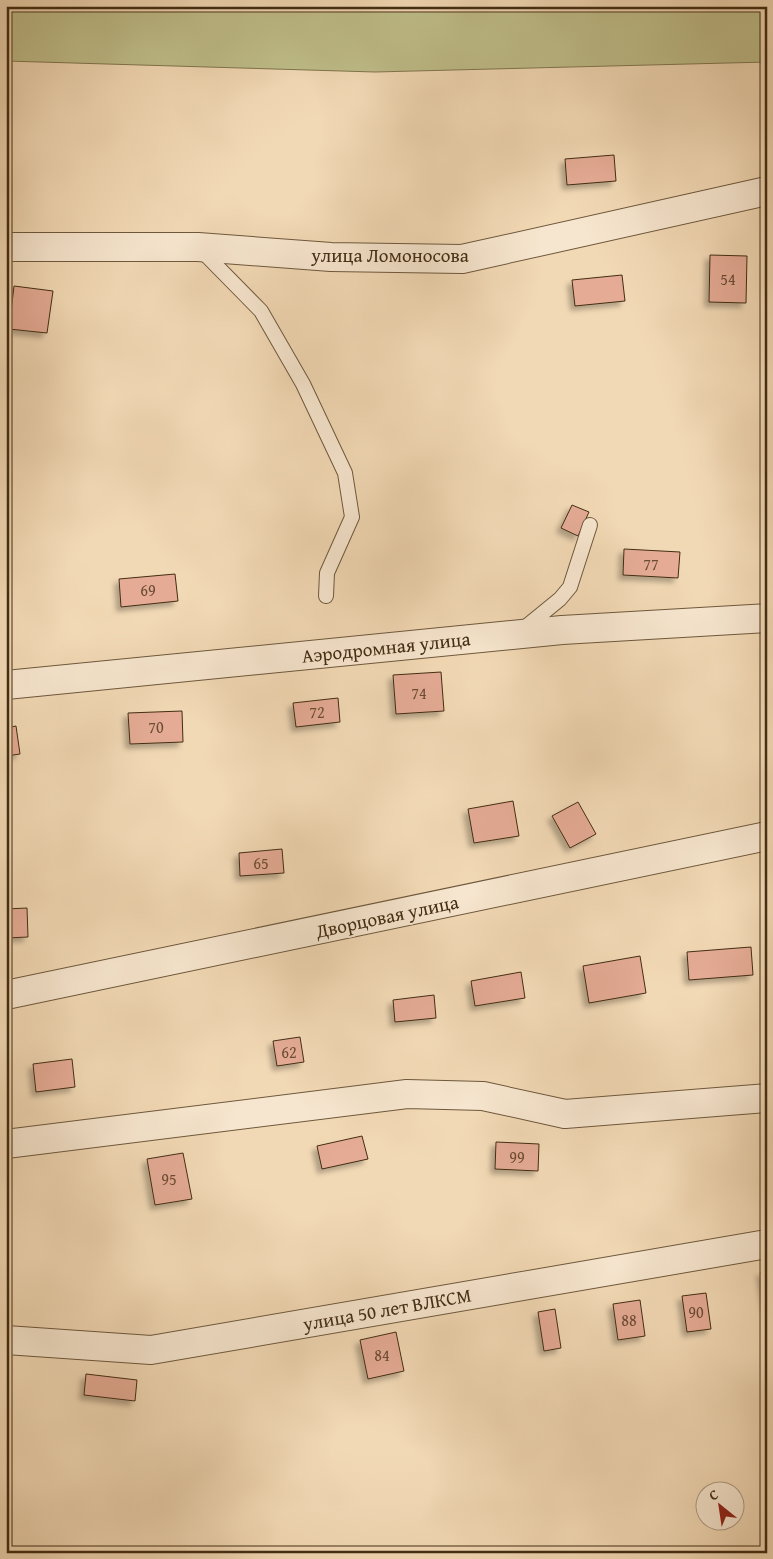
<svg xmlns="http://www.w3.org/2000/svg" width="773" height="1559" font-family="'Gentium Book Plus',serif">
	<style>
		.green { fill: #bfbe8a; stroke: #80764e }
		.building { fill: #e5ab95; stroke: #422d13; filter: url(#shadow) }
		.lines { fill: none; stroke-linecap: round; stroke-linejoin: round }
		.service-casing { stroke: #6e583c; stroke-width: 16 }
		.minor-casing { stroke: #6e583c; stroke-width: 30 }
		.service { stroke: #f7e6cf; stroke-width: 14 }
		.minor { stroke: #f7e6cf; stroke-width: 28 }
		.labels { text-anchor: middle; stroke-width: 4; stroke-linejoin: round; paint-order: stroke }
		.number-label { font-size: 16px; fill: #6b4c34 }
		.street-label { font-size: 19px; fill: #422d13; stroke: #f7e6cf }
	</style>
	<defs>
		<filter id="shadow"><feDropShadow dx="-4.5" dy="4.5" stdDeviation="2.5" flood-color="#0004"/></filter>
	</defs>
	<rect width="100%" height="100%" fill="#f2d9b5"/>
	<filter id="stains"><feTurbulence type="fractalNoise" baseFrequency=".004" numOctaves="4"/><feColorMatrix values="0 0 0 0 .2 0 0 0 0 .09 0 0 0 0 .02 0 0 0 .5 -.17"/></filter>
	<radialGradient id="worn" r=".72"><stop offset=".6" stop-color="#630" stop-opacity="0"/><stop offset="1" stop-color="#630" stop-opacity=".3"/></radialGradient>
	<path class="green" d="M 6,6 L 767,6 L 767,62 L 375,72 L 6,61 Z"/>
	<g class="building">
		<path d="M 614,155 L 616,181 L 567,185 L 565,159 Z"/>
		<path d="M 710,255 L 747,256 L 746,303 L 709,302 Z"/>
		<path d="M 622,275 L 625,301 L 575,306 L 572,280 Z"/>
		<path d="M 14,286 L 53,291 L 47,333 L 9,329 Z"/>
		<path d="M 572,505 L 589,512 L 578,536 L 561,528 Z"/>
		<path d="M 624,549 L 680,552 L 678,578 L 623,575 Z"/>
		<path d="M 175,574 L 178,601 L 121,607 L 119,579 Z"/>
		<path d="M 441,672 L 444,711 L 396,714 L 393,675 Z"/>
		<path d="M 338,698 L 340,722 L 296,727 L 293,703 Z"/>
		<path d="M 182,711 L 183,742 L 130,744 L 128,713 Z"/>
		<path d="M 16,726 L 20,754 L 6,756 L 6,728 Z"/>
		<path d="M 513,801 L 519,836 L 474,843 L 468,809 Z"/>
		<path d="M 578,802 L 596,834 L 570,848 L 552,816 Z"/>
		<path d="M 282,849 L 284,873 L 240,876 L 239,853 Z"/>
		<path d="M 27,908 L 28,937 L 6,938 L 6,909 Z"/>
		<path d="M 751,947 L 753,975 L 689,980 L 687,952 Z"/>
		<path d="M 640,956 L 646,993 L 589,1003 L 583,966 Z"/>
		<path d="M 521,972 L 525,998 L 475,1006 L 471,981 Z"/>
		<path d="M 434,995 L 436,1018 L 395,1022 L 393,1000 Z"/>
		<path d="M 300,1037 L 304,1062 L 277,1066 L 273,1041 Z"/>
		<path d="M 72,1059 L 75,1087 L 36,1092 L 33,1064 Z"/>
		<path d="M 362,1136 L 368,1159 L 322,1169 L 317,1146 Z"/>
		<path d="M 496,1142 L 539,1144 L 538,1171 L 495,1169 Z"/>
		<path d="M 183,1153 L 192,1199 L 155,1205 L 147,1159 Z"/>
		<path d="M 767,1271 L 767,1309 L 761,1272 Z"/>
		<path d="M 706,1293 L 711,1329 L 687,1332 L 682,1296 Z"/>
		<path d="M 640,1300 L 645,1336 L 618,1340 L 613,1304 Z"/>
		<path d="M 555,1309 L 561,1348 L 544,1351 L 538,1312 Z"/>
		<path d="M 396,1332 L 404,1371 L 368,1379 L 360,1340 Z"/>
		<path d="M 86,1374 L 137,1380 L 135,1401 L 84,1395 Z"/>
	</g>
	<g class="lines">
		<defs>
			<g id="service">
				<path d="M 200,249 L 261,311 L 303,384 L 345,473 L 352,517 L 327,573 L 326,596"/>
				<path d="M 522,630 L 560,599 L 570,587 L 590,525"/>
			</g>
			<g id="minor">
				<path d="M 6,247 L 198,247 L 331,257 L 462,259 L 767,191"/>
				<path d="M 6,685 L 562,630 L 767,618"/>
				<path d="M 6,995 L 767,836"/>
				<path d="M 6,1144 L 407,1094 L 483,1096 L 565,1114 L 767,1098"/>
				<path d="M 6,1340 L 151,1350 L 767,1244"/>
			</g>
		</defs>
		<use href="#service" class="service-casing"/>
		<use href="#minor" class="minor-casing"/>
		<use href="#service" class="service"/>
		<use href="#minor" class="minor"/>
	</g>
	<g class="labels">
		<g class="number-label">
			<text x="728" y="285">54</text>
			<text x="651" y="570">77</text>
			<text x="148" y="596">69</text>
			<text x="419" y="699">74</text>
			<text x="317" y="718">72</text>
			<text x="156" y="733">70</text>
			<text x="261" y="869">65</text>
			<text x="289" y="1058">62</text>
			<text x="517" y="1163">99</text>
			<text x="169" y="1185">95</text>
			<text x="696" y="1318">90</text>
			<text x="629" y="1326">88</text>
			<text x="382" y="1361">84</text>
		</g>
		<g class="street-label">
			<text x="390" y="262">улица Ломоносова</text>
			<text transform="translate(386 647) rotate(-6)" y="7">Аэродромная улица</text>
			<text transform="translate(387 916) rotate(-12)" y="7">Дворцовая улица</text>
			<text transform="translate(387 1309) rotate(-10)" y="7">улица 50 лет ВЛКСМ</text>
		</g>
	</g>
	<rect width="773" height="1559" fill="none" stroke="#f2d9b5" stroke-width="25"/>
	<rect x="8" y="8" width="758" height="1544" fill="none" stroke="#422d13" stroke-width="2.5"/>
	<rect x="12" y="12" width="748" height="1534" fill="none" stroke="#422d13"/>
	<g transform="translate(720 1506) rotate(330)"><circle r="24" fill="#f7e6cf" stroke="#af9c84"/>
	<path d="M0-4L9 19L0 12L-9 19Z" fill="#8f2418"/>
	<text y="-8" font-size="14" font-weight="bold" text-anchor="middle" fill="#422d13">С</text>
	</g>
	<rect width="100%" height="100%" filter="url(#stains)"/>
	<rect width="100%" height="100%" fill="url(#worn)"/>
</svg>
